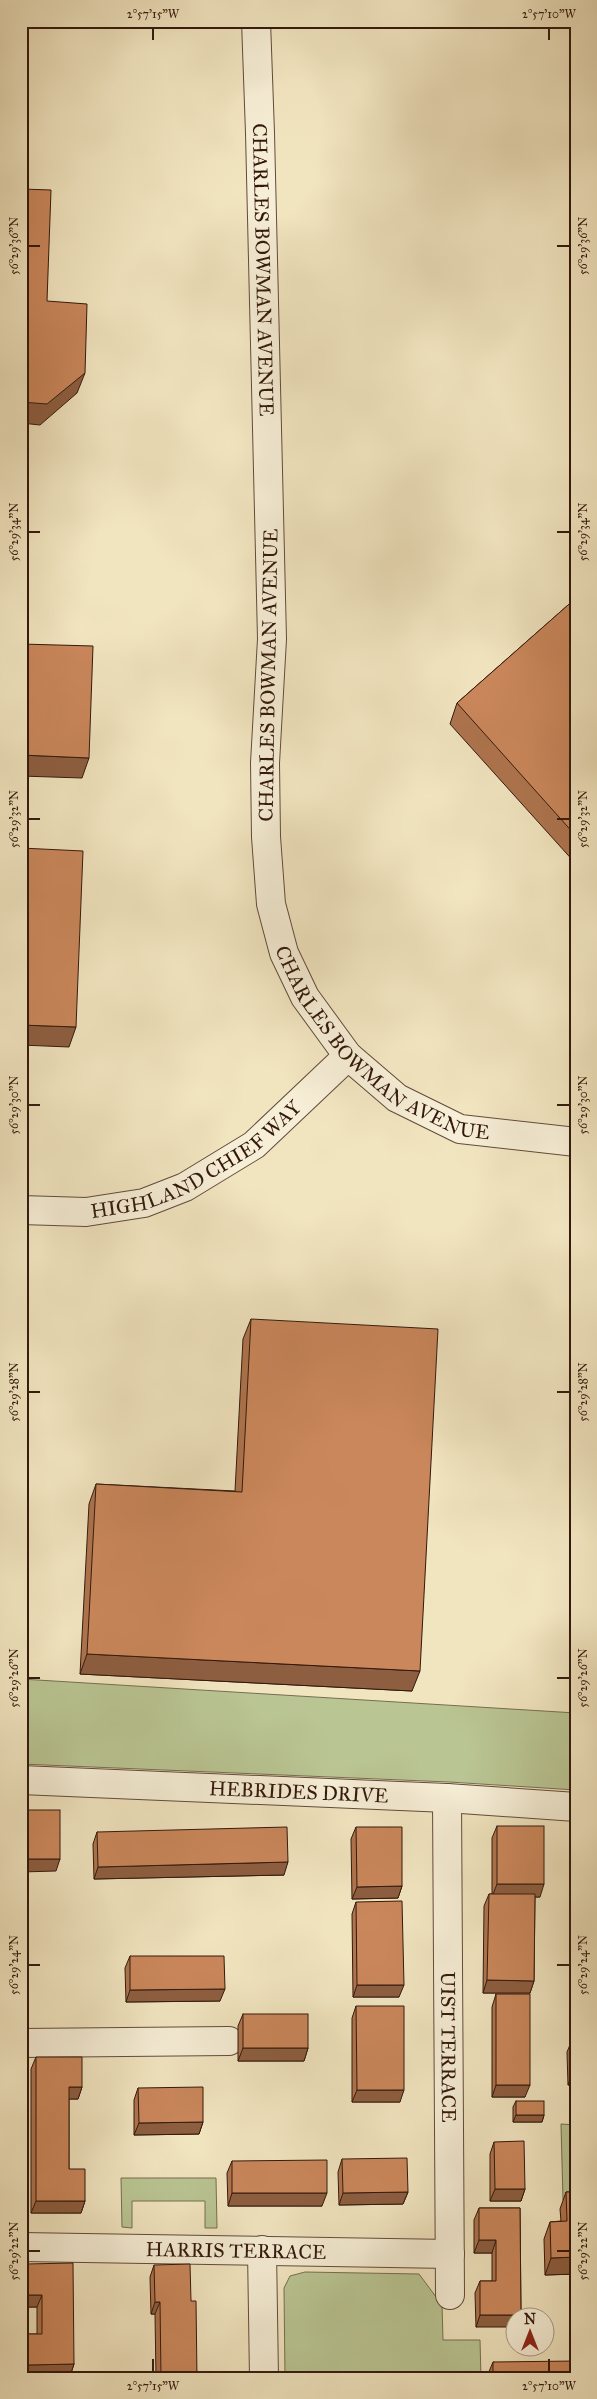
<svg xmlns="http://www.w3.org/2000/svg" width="597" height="2399" font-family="'IM FELL Great Primer',serif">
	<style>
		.green { fill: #b9c593; stroke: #766e50 }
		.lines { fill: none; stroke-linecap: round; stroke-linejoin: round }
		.street-casing { stroke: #624b3a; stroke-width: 30 }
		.street { stroke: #f6eed6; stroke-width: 28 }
		.wall { fill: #ae744e; stroke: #33180d }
		.shaded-wall { fill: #8d5e40; stroke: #33180d }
		.building { fill: #ca875b; stroke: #33180d }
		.ticks { fill: none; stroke: #33180d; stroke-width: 2 }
		.labels { text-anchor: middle; stroke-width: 4.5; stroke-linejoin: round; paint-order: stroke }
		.street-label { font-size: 20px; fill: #33180d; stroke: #f6eed6 }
		.neatline { fill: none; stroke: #33180d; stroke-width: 2 }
		.ticks-label { font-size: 12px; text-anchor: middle; fill: #33180d }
	</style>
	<rect width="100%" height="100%" fill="#f1e5c0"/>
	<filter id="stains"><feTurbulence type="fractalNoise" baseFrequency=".004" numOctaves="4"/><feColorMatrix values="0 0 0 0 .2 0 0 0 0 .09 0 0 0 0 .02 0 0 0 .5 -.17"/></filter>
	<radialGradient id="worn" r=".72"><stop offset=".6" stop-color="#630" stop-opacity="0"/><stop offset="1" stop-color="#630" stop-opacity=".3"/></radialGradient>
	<g class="green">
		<path d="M 21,1679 L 576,1713 L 576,1790 L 449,1782 L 21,1764 Z"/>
		<path d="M 561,2124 L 576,2125 L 576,2200 L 563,2200 Z"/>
		<path d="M 121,2178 L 216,2178 L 217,2228 L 205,2228 L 205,2201 L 132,2201 L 132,2228 L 122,2227 Z"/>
		<path d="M 305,2272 L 419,2274 L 442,2305 L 443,2340 L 480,2340 L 481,2378 L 285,2378 L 284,2288 L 290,2276 Z"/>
	</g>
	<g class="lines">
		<defs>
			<g id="street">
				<path id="s1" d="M 256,21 L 260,133 L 272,639 L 265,763 L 266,837 L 271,904 L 284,953 L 305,997 L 348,1056 L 397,1098 L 460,1129 L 576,1142"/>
				<path id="s2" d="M 21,1210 L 86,1212 L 144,1203 L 185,1187 L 254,1145 L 348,1056"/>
				<path id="s3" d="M 21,1780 L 447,1798 L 576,1807"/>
				<path id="s4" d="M 447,1798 L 450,2295"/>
				<path d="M 21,2043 L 229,2041"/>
				<path id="s5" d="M 21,2247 L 450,2254"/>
				<path d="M 262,2250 L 264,2378"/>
			</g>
		</defs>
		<use href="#street" class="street-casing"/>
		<use href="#street" class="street"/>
	</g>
	<g class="wall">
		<path d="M 576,598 L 576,864 L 450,724 L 457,703 Z"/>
		<path d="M 251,1319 L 412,1691 L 80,1674 L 89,1504 L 96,1484 L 235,1491 L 243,1339 Z"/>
		<path d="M 497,1826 L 540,1897 L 535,1897 L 534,1981 L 530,1993 L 483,1993 L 484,1906 L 489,1894 L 492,1894 L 492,1838 Z"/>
		<path d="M 356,1827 L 402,1886 L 398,1898 L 352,1899 L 351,1839 Z"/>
		<path d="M 97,1832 L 284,1875 L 94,1879 L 93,1844 Z"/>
		<path d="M 356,1902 L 399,1997 L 353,1997 L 352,1914 Z"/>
		<path d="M 130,1956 L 220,2001 L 126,2002 L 125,1968 Z"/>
		<path d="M 496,1994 L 525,2097 L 492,2097 L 492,2007 Z"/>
		<path d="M 356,2006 L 400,2102 L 352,2102 L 352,2018 Z"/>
		<path d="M 243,2014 L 308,2048 L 304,2061 L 238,2061 L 238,2026 Z"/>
		<path d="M 572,2040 L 576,2085 L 568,2085 L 567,2052 Z"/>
		<path d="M 36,2057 L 82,2087 L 78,2099 L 69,2099 L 69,2169 L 85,2201 L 81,2213 L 31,2213 L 31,2069 Z"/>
		<path d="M 138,2088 L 203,2122 L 199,2134 L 134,2135 L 134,2100 Z"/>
		<path d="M 516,2101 L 544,2115 L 542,2122 L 513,2122 L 513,2107 Z"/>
		<path d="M 494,2142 L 525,2189 L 521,2201 L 490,2201 L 490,2154 Z"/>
		<path d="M 342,2159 L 408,2192 L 403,2204 L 339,2205 L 338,2172 Z"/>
		<path d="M 232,2161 L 322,2206 L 228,2206 L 227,2173 Z"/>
		<path d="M 566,2192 L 576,2192 L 576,2274 L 545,2275 L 544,2239 L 550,2222 L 561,2221 L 560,2209 Z"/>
		<path d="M 479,2208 L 520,2208 L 521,2315 L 476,2327 L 475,2293 L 480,2281 L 492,2281 L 492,2253 L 474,2253 L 474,2220 Z"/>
		<path d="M 26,2264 L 74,2364 L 70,2376 L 24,2377 L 23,2346 L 28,2334 L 37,2334 L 37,2307 L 22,2307 L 22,2276 Z"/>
		<path d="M 154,2265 L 191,2301 L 197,2378 L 156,2378 L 155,2314 L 151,2314 L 150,2277 Z"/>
		<path d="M 493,2362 L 576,2378 L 488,2378 L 488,2374 Z"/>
	</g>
	<g class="shaded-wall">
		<path d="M 85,373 L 77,393 L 40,425 L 21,423 L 21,402 Z"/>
		<path d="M 21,755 L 89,758 L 82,778 L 21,776 Z"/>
		<path d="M 21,1025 L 76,1027 L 69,1047 L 21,1045 Z"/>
		<path d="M 87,1654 L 420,1671 L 412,1691 L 80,1674 Z"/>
		<path d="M 21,1859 L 60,1859 L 56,1871 L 21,1872 Z"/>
		<path d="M 288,1862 L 284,1875 L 94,1879 L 98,1867 Z"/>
		<path d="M 497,1884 L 544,1884 L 540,1897 L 492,1897 Z"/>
		<path d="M 402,1886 L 398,1898 L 352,1899 L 357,1887 Z"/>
		<path d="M 487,1980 L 534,1981 L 530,1993 L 483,1993 Z"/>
		<path d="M 357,1985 L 404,1985 L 399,1997 L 353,1997 Z"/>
		<path d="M 225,1989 L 220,2001 L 126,2002 L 130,1990 Z"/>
		<path d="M 21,2007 L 26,2007 L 21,2019 Z"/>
		<path d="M 243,2048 L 308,2048 L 304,2061 L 238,2061 Z"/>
		<path d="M 572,2073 L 576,2073 L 576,2085 L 568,2085 Z"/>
		<path d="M 496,2085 L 530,2085 L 525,2097 L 492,2097 Z"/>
		<path d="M 69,2087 L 82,2087 L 78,2099 L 64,2099 Z"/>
		<path d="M 357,2090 L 404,2090 L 400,2102 L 352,2102 Z"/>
		<path d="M 516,2115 L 544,2115 L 542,2122 L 513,2122 Z"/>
		<path d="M 203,2122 L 199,2134 L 134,2135 L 139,2123 Z"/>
		<path d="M 495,2189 L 525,2189 L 521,2201 L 490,2201 Z"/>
		<path d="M 408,2192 L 403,2204 L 339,2205 L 343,2193 Z"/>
		<path d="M 232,2193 L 327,2193 L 322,2206 L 228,2206 Z"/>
		<path d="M 36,2201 L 85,2201 L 81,2213 L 31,2213 Z"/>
		<path d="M 479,2240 L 496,2240 L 492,2253 L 474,2253 Z"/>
		<path d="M 576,2257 L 576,2274 L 545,2275 L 551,2258 Z"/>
		<path d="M 26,2295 L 42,2295 L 37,2307 L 22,2307 Z"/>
		<path d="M 155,2302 L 160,2302 L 155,2314 L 151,2314 Z"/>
		<path d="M 480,2315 L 521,2315 L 520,2316 L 514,2316 L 514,2327 L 476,2327 Z"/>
		<path d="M 74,2364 L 70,2376 L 24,2377 L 28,2365 Z"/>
	</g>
	<g class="building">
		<path d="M 21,189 L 51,190 L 47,301 L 87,304 L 85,373 L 47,404 L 21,402 Z"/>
		<path d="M 576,598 L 576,836 L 457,703 Z"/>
		<path d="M 21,644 L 93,646 L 89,758 L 21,755 Z"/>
		<path d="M 21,848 L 83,851 L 76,1027 L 21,1025 Z"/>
		<path d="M 251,1319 L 438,1329 L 420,1671 L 87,1654 L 96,1484 L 242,1492 Z"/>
		<rect x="21" y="1810" width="39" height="49"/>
		<rect x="497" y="1826" width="47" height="58"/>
		<path d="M 287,1827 L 288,1862 L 98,1867 L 97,1832 Z"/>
		<path d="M 356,1827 L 402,1827 L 402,1886 L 357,1887 Z"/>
		<path d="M 489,1894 L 535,1894 L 534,1981 L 487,1980 Z"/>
		<path d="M 21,1895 L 24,1895 L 26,2007 L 21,2007 Z"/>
		<path d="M 402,1901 L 404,1985 L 357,1985 L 356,1902 Z"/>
		<path d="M 130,1956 L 224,1956 L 225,1989 L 130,1990 Z"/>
		<rect x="496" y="1994" width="34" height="91"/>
		<path d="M 356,2006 L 404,2006 L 404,2090 L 357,2090 Z"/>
		<rect x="243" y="2014" width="65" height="34"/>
		<rect x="572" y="2040" width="4" height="33"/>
		<path d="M 36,2057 L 82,2057 L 82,2087 L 69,2087 L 69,2169 L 85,2169 L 85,2201 L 36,2201 Z"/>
		<path d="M 203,2087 L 203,2122 L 139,2123 L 138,2088 Z"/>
		<rect x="516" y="2101" width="28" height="14"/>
		<path d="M 524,2141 L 525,2189 L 495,2189 L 494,2142 Z"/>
		<path d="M 407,2158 L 408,2192 L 343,2193 L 342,2159 Z"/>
		<path d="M 327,2160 L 327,2193 L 232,2193 L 232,2161 Z"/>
		<path d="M 566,2192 L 576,2192 L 576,2257 L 551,2258 L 550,2222 L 567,2221 Z"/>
		<path d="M 479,2208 L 520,2208 L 521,2315 L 480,2315 L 480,2281 L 496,2281 L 496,2240 L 479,2240 Z"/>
		<path d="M 73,2263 L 74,2364 L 28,2365 L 28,2334 L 42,2334 L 42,2295 L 26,2295 L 26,2264 Z"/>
		<path d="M 190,2264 L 191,2301 L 196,2301 L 197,2378 L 161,2378 L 160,2302 L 155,2302 L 154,2265 Z"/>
		<path d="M 576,2361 L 576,2378 L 493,2378 L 493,2362 Z"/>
	</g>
	<path class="ticks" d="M 153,28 L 153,40M 549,28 L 549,40M 28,246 L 40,246M 557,246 L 570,246M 28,532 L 40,532M 557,532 L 570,532M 28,819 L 40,819M 557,819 L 570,819M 28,1105 L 40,1105M 557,1105 L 570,1105M 28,1392 L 40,1392M 557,1392 L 570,1392M 28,1678 L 40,1678M 557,1678 L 570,1678M 28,1965 L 40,1965M 557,1965 L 570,1965M 28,2251 L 40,2251M 557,2251 L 570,2251M 153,2359 L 153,2372M 549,2359 L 549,2372"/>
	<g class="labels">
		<g class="street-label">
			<text dy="7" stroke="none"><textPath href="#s1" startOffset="249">CHARLES BOWMAN AVENUE</textPath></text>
			<text transform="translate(268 675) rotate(-89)" y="7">CHARLES BOWMAN AVENUE</text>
			<text dy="7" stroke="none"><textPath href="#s1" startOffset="1074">CHARLES BOWMAN AVENUE</textPath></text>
			<text dy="7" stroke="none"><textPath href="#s2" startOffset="189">HIGHLAND CHIEF WAY</textPath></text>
			<text dy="7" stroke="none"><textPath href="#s3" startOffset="278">HEBRIDES DRIVE</textPath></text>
			<text dy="7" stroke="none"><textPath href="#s4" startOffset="249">UIST TERRACE</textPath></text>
			<text dy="7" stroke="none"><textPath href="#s5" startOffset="215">HARRIS TERRACE</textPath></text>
		</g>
	</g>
	<rect width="597" height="2399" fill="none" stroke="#f1e5c0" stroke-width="55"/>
	<g transform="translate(530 2332)"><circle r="24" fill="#f6eed6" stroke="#a89886"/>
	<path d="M0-4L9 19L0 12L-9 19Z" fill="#8f2418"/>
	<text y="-8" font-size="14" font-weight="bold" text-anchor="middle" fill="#33180d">N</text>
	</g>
	<rect x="28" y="28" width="542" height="2344" class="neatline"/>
	<g class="ticks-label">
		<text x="153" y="18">2°57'15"W</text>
		<text x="549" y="18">2°57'10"W</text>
		<text transform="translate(14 246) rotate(-90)" y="4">56°29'36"N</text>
		<text transform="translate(583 246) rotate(-90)" y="4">56°29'36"N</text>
		<text transform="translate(14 532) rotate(-90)" y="4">56°29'34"N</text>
		<text transform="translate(583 532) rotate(-90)" y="4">56°29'34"N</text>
		<text transform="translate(14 819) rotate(-90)" y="4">56°29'32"N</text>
		<text transform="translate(583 819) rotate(-90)" y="4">56°29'32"N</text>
		<text transform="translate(14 1105) rotate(-90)" y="4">56°29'30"N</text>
		<text transform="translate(583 1105) rotate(-90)" y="4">56°29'30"N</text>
		<text transform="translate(14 1392) rotate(-90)" y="4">56°29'28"N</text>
		<text transform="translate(583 1392) rotate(-90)" y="4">56°29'28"N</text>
		<text transform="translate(14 1678) rotate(-90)" y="4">56°29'26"N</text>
		<text transform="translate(583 1678) rotate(-90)" y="4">56°29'26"N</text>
		<text transform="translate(14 1965) rotate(-90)" y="4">56°29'24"N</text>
		<text transform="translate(583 1965) rotate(-90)" y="4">56°29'24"N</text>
		<text transform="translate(14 2251) rotate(-90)" y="4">56°29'22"N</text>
		<text transform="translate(583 2251) rotate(-90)" y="4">56°29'22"N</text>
		<text x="153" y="2390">2°57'15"W</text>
		<text x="549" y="2390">2°57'10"W</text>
	</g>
	<rect width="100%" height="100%" filter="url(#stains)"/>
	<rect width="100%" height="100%" fill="url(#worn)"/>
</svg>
